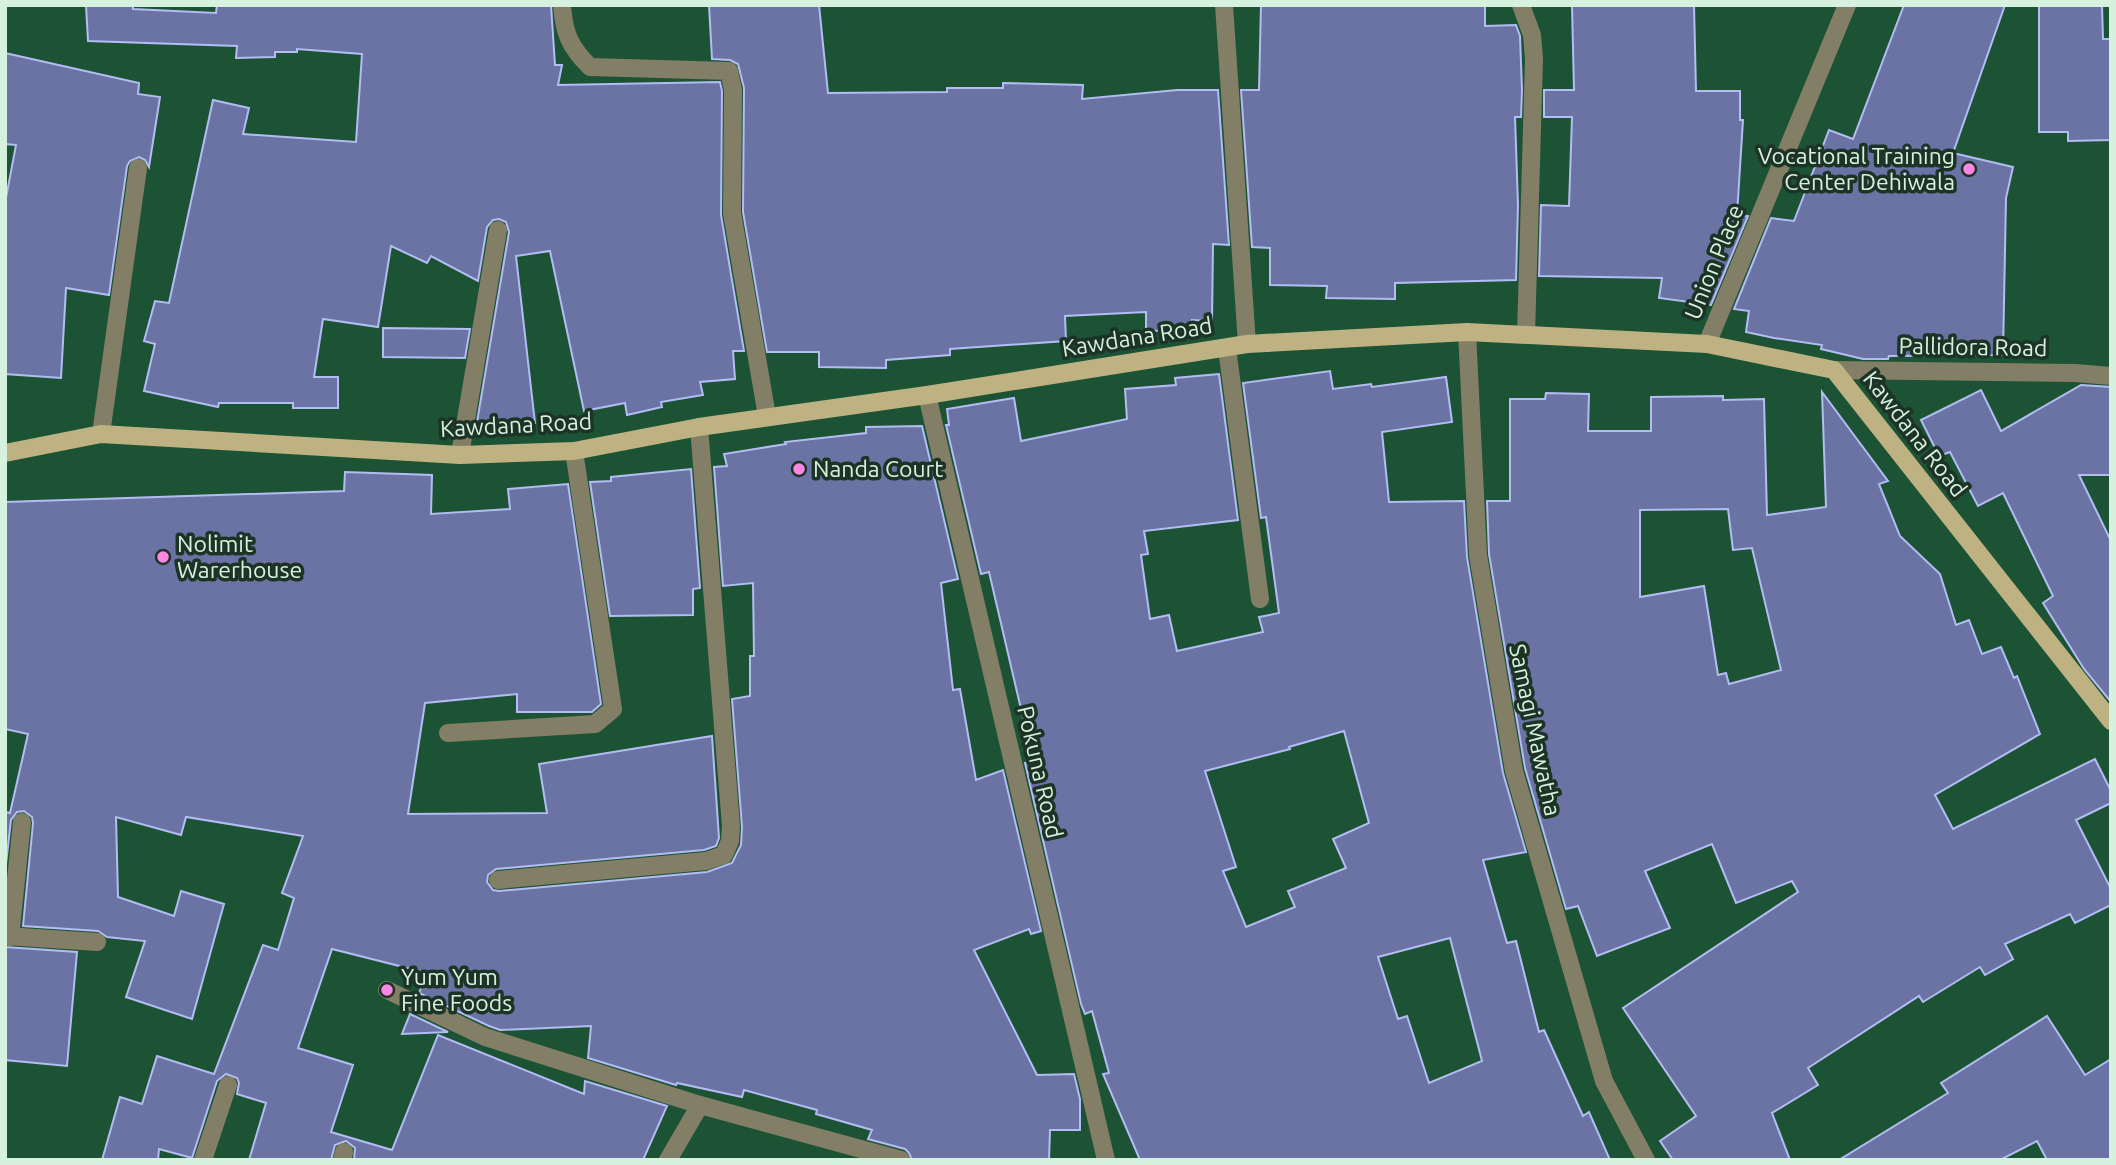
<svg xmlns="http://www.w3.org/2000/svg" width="2116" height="1165" font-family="Ubuntu,sans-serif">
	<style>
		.building { fill: #6a73a4; stroke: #b3bdf3; stroke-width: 2; fill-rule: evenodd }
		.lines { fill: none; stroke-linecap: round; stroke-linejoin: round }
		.minor { stroke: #837e66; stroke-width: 18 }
		.major { stroke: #beb282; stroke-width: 18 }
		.poi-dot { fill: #fd86e3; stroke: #1c3325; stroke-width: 2.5 }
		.labels { text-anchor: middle; stroke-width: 7; stroke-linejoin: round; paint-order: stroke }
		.poi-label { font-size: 23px; fill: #d6f2df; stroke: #1c3325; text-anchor: start }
		.street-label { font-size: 23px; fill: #d6f2df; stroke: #1c3325 }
	</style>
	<rect width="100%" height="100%" fill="#1c5335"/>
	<g class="building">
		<path d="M 86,5 L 133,5 L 133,9 L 216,13 L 217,5 L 551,5 L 555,65 L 562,65 L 558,85 L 720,82 L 722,91 L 721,215 L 744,351 L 733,351 L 735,379 L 700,382 L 703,395 L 661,402 L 662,407 L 627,415 L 625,403 L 584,411 L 550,251 L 516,256 L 535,423 L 477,422 L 509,232 L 506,222 L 499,219 L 493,220 L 487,227 L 478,281 L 431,256 L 427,263 L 391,246 L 378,327 L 323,319 L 314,377 L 338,377 L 338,408 L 293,408 L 293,403 L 219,403 L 218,407 L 144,391 L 155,344 L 144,341 L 155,301 L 169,303 L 213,100 L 249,108 L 243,134 L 356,142 L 362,54 L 297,49 L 297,52 L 275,52 L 275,57 L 236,58 L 237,46 L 88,41 Z"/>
		<path d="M 709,5 L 819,5 L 828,93 L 947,92 L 947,88 L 1003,88 L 1003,83 L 1083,85 L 1082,99 L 1177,90 L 1218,90 L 1229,245 L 1213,244 L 1212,321 L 1192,320 L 1193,330 L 1146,331 L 1146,312 L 1065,316 L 1066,341 L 950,349 L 950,355 L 886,360 L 886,368 L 819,367 L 819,352 L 767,352 L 743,212 L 744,88 L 738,64 L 730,60 L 712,59 Z"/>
		<path d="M 1261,5 L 1485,5 L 1485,26 L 1516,25 L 1520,36 L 1522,90 L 1521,117 L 1515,117 L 1518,205 L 1516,280 L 1395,283 L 1395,299 L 1326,298 L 1327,286 L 1270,285 L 1270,248 L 1252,247 L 1241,90 L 1259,90 Z"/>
		<path d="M 1572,5 L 1694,5 L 1696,91 L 1740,91 L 1740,120 L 1743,120 L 1737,215 L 1748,216 L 1711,305 L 1659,298 L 1662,278 L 1539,276 L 1541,205 L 1569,206 L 1572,117 L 1544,117 L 1544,90 L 1574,90 Z"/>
		<path d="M 1904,5 L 2005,5 L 1953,153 L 2013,167 L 2006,198 L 2003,355 L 1889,356 L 1888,359 L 1863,359 L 1821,349 L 1822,345 L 1774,338 L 1746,332 L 1749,311 L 1734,309 L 1771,218 L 1794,221 L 1829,130 L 1853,139 Z"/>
		<path d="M 2039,5 L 2102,5 L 2103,39 L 2111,39 L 2111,140 L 2068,141 L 2068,132 L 2039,132 Z"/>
		<path d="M 5,53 L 139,83 L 138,94 L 160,97 L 149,167 L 145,160 L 139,157 L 130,161 L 127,166 L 109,295 L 66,288 L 61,378 L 5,374 L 5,203 L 16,145 L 5,144 Z"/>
		<path d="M 383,328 L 470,329 L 465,358 L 383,357 Z"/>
		<path d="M 1330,371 L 1333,389 L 1371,384 L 1372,387 L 1446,377 L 1452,422 L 1382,432 L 1389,502 L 1464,501 L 1467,557 L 1503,773 L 1526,852 L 1483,860 L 1507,943 L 1516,941 L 1539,1032 L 1544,1030 L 1583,1116 L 1589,1112 L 1610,1160 L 1140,1160 L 1103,1074 L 1109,1073 L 1092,1011 L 1085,1014 L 1081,1004 L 1025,763 L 1032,761 L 1031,752 L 989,572 L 981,574 L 946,425 L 949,425 L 947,409 L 1014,398 L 1021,441 L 1127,419 L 1125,389 L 1176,385 L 1175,378 L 1219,374 L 1238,520 L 1144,531 L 1148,554 L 1141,555 L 1150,619 L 1169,615 L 1177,651 L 1263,632 L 1259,617 L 1279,613 L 1266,517 L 1261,518 L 1243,383 ZM 1344,731 L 1369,823 L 1333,839 L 1346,868 L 1288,891 L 1295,907 L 1246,927 L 1223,871 L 1236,867 L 1205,771 L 1290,749 L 1289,747 ZM 1450,938 L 1482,1061 L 1429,1083 L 1407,1016 L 1398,1019 L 1378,957 Z"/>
		<path d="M 2081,385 L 2111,387 L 2111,475 L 2079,475 L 2111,541 L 2111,702 L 2084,669 L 2043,603 L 2053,596 L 2003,493 L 1978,506 L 1950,452 L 1939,456 L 1921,420 L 1981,390 L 2001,431 Z"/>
		<path d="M 1822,392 L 1888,481 L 1879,484 L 1900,536 L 1940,574 L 1956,625 L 1969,620 L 1982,654 L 2001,647 L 2014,678 L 2017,676 L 2040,734 L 1935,795 L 1953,829 L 2095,759 L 2111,791 L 2111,803 L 2076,820 L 2111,889 L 2111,905 L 2075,923 L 2070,914 L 2005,944 L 2013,959 L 1985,975 L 1980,967 L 1923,1002 L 1919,996 L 1808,1068 L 1818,1085 L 1772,1113 L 1790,1160 L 1673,1160 L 1660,1141 L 1696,1116 L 1623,1008 L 1798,892 L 1792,881 L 1736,903 L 1712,844 L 1645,871 L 1670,928 L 1597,956 L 1578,906 L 1566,909 L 1525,768 L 1489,554 L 1487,501 L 1510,501 L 1510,399 L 1545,399 L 1546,393 L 1589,394 L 1588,431 L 1651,431 L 1651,397 L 1723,396 L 1723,400 L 1764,399 L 1767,515 L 1826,507 ZM 1728,509 L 1733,550 L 1752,548 L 1781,670 L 1729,684 L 1726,673 L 1718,675 L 1704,586 L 1640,597 L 1640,510 Z"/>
		<path d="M 922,426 L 958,579 L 941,583 L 953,690 L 960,689 L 976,780 L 1003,770 L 1041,931 L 1031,934 L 1029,929 L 974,950 L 1037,1075 L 1074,1074 L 1080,1099 L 1080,1130 L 1050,1130 L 1049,1160 L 912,1160 L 909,1153 L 905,1149 L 868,1139 L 872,1130 L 816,1114 L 817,1110 L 744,1090 L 742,1097 L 677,1083 L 676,1085 L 588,1058 L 591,1026 L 500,1030 L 489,1026 L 419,993 L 427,973 L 332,949 L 298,1048 L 353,1065 L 331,1132 L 392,1150 L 438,1035 L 584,1094 L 585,1081 L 667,1106 L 643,1160 L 354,1160 L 355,1148 L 346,1141 L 335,1145 L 331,1160 L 249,1160 L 266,1103 L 237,1094 L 239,1083 L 237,1078 L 226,1074 L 217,1081 L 192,1158 L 159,1149 L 158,1160 L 102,1160 L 120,1097 L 142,1104 L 157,1056 L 214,1074 L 263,945 L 278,950 L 294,898 L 282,893 L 303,836 L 186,817 L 181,835 L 116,817 L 118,897 L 174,916 L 181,891 L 224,904 L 192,1019 L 126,997 L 145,941 L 107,937 L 98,931 L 23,926 L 33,823 L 32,817 L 24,811 L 17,812 L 11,820 L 5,873 L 5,812 L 10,813 L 28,734 L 5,729 L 5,502 L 344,491 L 345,472 L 432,475 L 431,514 L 510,509 L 508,489 L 568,484 L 601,704 L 592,712 L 517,712 L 517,694 L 425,703 L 408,814 L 547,813 L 539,764 L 712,736 L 719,838 L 716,846 L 704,850 L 496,869 L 488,875 L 487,882 L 493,890 L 499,891 L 707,872 L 732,863 L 741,845 L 742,827 L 732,699 L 750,696 L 750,656 L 754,656 L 753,583 L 723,586 L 714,467 L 727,466 L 724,454 L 786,444 L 785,442 L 866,433 L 866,427 Z"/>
		<path d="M 691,469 L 700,588 L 693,589 L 693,615 L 610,616 L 590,482 L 611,481 L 611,477 Z"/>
		<path d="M 5,947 L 77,952 L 67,1066 L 5,1060 Z"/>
		<path d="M 410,1014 L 448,1032 L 402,1034 Z"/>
		<path d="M 2047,1016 L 2085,1075 L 2111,1059 L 2111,1160 L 2047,1160 L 2037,1141 L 2000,1160 L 1839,1160 L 1948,1093 L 1941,1083 Z"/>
	</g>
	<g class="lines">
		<g class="minor">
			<path d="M 562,5 C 564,34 570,47 590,67 L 729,71 L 733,90 L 732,213 L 767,416"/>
			<path d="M 1224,5 L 1247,344"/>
			<path d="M 1521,5 L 1532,35 L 1534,59 L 1526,335"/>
			<path d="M 1467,332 L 1478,555 L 1514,771 L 1604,1081 L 1646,1160"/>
			<path d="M 1707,344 L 1847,5"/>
			<path d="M 1227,348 L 1260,599"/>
			<path d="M 1834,370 L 2075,373 L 2111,376"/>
			<path d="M 927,395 L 1106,1160"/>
			<path d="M 101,434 L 138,168"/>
			<path d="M 460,455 L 498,230"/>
			<path d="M 448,733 L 595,724 L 613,709 L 574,451"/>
			<path d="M 498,880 L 706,861 L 724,855 L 730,841 L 731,826 L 699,427"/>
			<path d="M 5,936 L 97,942"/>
			<path d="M 10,937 L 22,822"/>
			<path d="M 387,990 L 485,1037 L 700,1105 L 901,1160"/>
			<path d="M 203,1160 L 228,1085"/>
			<path d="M 342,1160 L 344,1152"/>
			<path d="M 668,1160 L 700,1105"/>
		</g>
		<path class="major" d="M 5,453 L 101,434 L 460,455 L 574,451 L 699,427 L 927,395 L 1247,344 L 1467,332 L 1707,344 L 1834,370 L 2111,721"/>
	</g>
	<g class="poi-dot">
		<circle cx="1969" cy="169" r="7"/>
		<circle cx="799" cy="469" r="7"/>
		<circle cx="163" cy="557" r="7"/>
		<circle cx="387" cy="990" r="7"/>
	</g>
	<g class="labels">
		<g class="poi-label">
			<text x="1955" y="164" text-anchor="end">Vocational Training<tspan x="1955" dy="26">Center Dehiwala</tspan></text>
			<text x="813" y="477">Nanda Court</text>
			<text x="177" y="552">Nolimit<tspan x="177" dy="26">Warerhouse</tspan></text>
			<text x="401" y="985">Yum Yum<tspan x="401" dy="26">Fine Foods</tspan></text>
		</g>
		<g class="street-label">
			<text transform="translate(1714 262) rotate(-68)" y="8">Union Place</text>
			<text transform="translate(1137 337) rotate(-9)" y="8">Kawdana Road</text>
			<text transform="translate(1973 347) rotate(1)" y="8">Pallidora Road</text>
			<text transform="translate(516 425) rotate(-3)" y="8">Kawdana Road</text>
			<text transform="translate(1915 434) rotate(52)" y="8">Kawdana Road</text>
			<text transform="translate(1535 730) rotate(78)" y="8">Samagi Mawatha</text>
			<text transform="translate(1040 772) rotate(77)" y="8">Pokuna Road</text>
		</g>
	</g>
	<rect width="2116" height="1165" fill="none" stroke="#d6f2df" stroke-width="14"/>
</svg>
